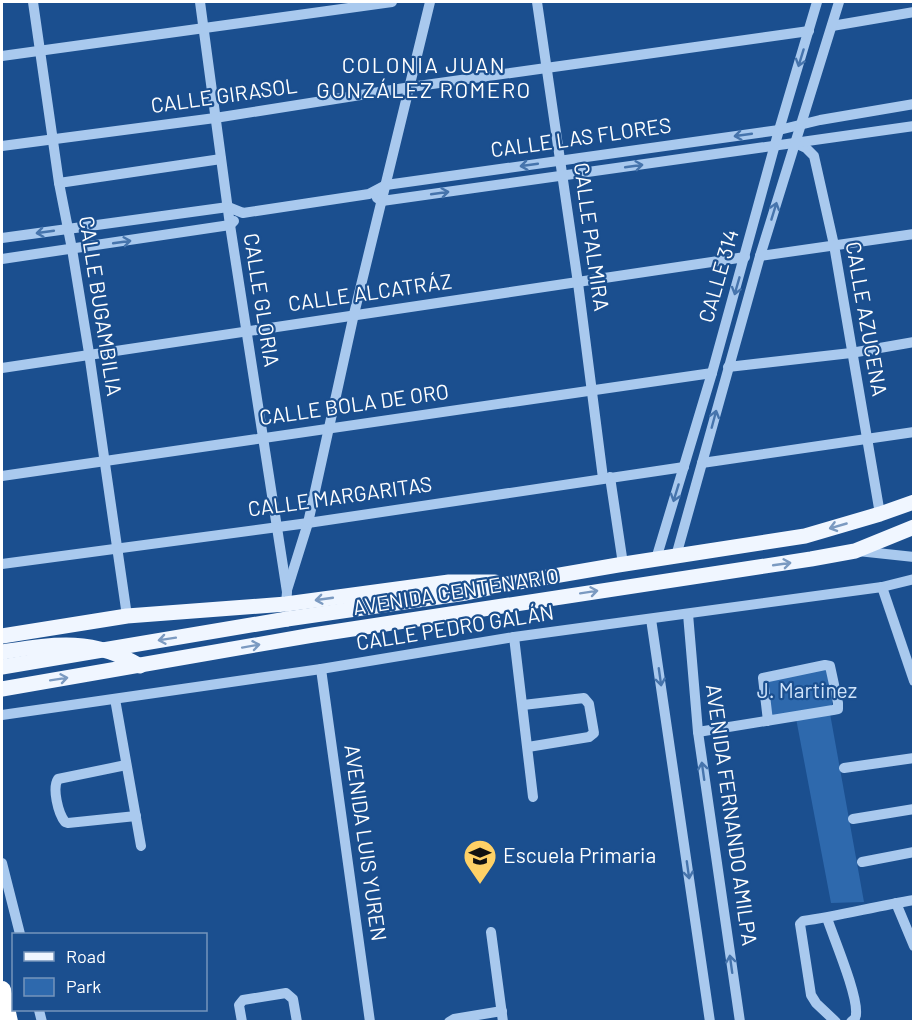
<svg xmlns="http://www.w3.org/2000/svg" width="915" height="1023" font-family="Barlow,sans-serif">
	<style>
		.green { fill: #2e69ad }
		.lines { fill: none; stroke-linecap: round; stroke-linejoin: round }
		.minor { stroke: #a9c9ee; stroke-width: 10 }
		.major { stroke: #f0f6ff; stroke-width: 15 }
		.highway { stroke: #fff; stroke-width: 18 }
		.major-bridge { stroke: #f0f6ff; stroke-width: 15 }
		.oneway { stroke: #4674ac }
		.oneway2 { stroke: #7b9ac1 }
		.labels { text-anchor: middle; stroke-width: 4.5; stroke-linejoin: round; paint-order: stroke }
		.street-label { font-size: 21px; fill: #fff; stroke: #1b4f8f }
		.park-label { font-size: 21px; fill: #cfe3fa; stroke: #1b4f8f }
		.poi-label { font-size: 21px; fill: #fff; stroke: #1b4f8f; text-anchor: start }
		.neighbourhood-label { font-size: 22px; letter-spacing: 1.5px; fill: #fff; stroke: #1b4f8f }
	</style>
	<rect width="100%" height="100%" fill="#1b4f8f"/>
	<path class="green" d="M 827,664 L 833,707 L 829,708 L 864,902 L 831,903 L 795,713 L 768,716 L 763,674 Z"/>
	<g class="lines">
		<g class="minor">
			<path d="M 33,2 L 59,183 L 72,249 L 89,353 L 127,616"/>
			<path d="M 200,2 L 230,225 L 287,592 L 286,604"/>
			<path d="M 537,2 L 578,283 L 603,478"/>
			<path d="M 832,26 L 914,12"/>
			<path d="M 2,56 L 392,2"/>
			<path d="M 795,143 L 806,148 L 814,156 L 834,245 L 880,514"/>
			<path d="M 2,146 L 215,118 L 411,87 L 809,31"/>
			<path d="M 59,183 L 221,159"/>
			<path d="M 377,198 L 382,201 L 914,126"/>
			<path d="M 2,238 L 228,207 L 243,213 L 369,194 L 386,185 L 779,130 L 820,120 L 914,104"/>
			<path d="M 760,256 L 914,234"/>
			<path d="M 2,259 L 230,225 L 234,221"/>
			<path d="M 728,367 L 851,353 L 914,342"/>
			<path d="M 2,368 L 745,257"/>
			<path d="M 702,463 L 914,432"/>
			<path d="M 2,476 L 712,373"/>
			<path d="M 610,477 L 623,564"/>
			<path d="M 858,551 L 914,557"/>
			<path d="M 676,556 L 760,256 L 839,2"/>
			<path d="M 656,559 L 712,373 L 779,130 L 817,2"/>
			<path d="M 2,564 L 308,523 L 684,467"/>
			<path d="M 882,587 L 914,681"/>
			<path d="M 287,590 L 308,523 L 354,314 L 430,2"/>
			<path d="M 688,614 L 698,732 L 740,1022"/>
			<path d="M 651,619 L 710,1022"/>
			<path d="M 514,637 L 533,797"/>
			<path d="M 321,669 L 370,1022"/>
			<path d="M 115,699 L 141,846"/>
			<path d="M 523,705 L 584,698 L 589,704 L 594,733 L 589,737 L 528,747"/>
			<path d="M 2,715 L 321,669 L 514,637 L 882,587 L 914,579"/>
			<path d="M 698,732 L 833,710 L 838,709 L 838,703 L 830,666 L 825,665 L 763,678 L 768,721"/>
			<path d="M 126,765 L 58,779 C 52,788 58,813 65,822 L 68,823 L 136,816"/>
			<path d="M 844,768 L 914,758"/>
			<path d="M 853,819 L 914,809"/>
			<path d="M 862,862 L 914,852"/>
			<path d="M 2,863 L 20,934"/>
			<path d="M 896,903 L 914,946"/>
			<path d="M 827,918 C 834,939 858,995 856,1014 C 856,1019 855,1018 851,1022"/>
			<path d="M 491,932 L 503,1022"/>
			<path d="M 39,1010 L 42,1022"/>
			<path d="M 242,1022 L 239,1005 L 243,1000 L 286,993 L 293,999 L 297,1022"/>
			<path d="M 449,1022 L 454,1019 L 502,1011"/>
			<path d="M 836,1022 L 816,1003 L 811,995 L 800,924 L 803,921 C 840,916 876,906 914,900"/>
		</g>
		<g class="major">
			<path d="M 287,619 L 466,593 L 507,584 L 618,565 L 805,536 L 880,514 L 914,502"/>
			<path d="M 2,636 L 127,616 L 286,604 L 449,582 L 495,582"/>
			<path d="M 2,652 C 54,644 92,637 140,666"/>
			<path d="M 2,689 L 313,635 L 811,559 L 855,551 L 914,527"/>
		</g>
		<path class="highway" d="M 2,990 L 9,1022"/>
		<path class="major-bridge" d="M 2,667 L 287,619"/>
	</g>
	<defs><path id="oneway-shaft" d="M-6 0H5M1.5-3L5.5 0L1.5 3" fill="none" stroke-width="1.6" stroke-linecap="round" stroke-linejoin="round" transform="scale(1.5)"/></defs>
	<g class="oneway">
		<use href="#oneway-shaft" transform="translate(801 58) rotate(107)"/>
		<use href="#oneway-shaft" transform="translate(743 135) rotate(172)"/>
		<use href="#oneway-shaft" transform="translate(529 165) rotate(172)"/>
		<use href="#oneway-shaft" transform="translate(634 166) rotate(-8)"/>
		<use href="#oneway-shaft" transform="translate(440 193) rotate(-8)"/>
		<use href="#oneway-shaft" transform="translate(774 211) rotate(-73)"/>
		<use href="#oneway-shaft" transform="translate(45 232) rotate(172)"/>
		<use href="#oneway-shaft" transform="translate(122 242) rotate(-8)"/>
		<use href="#oneway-shaft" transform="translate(737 286) rotate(106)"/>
		<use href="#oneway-shaft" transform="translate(714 419) rotate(-75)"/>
		<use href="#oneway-shaft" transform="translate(676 493) rotate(107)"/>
		<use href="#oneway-shaft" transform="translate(660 677) rotate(82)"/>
		<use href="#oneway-shaft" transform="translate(703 771) rotate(-98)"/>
		<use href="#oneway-shaft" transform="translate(688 870) rotate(82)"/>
		<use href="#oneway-shaft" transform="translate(731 964) rotate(-98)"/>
	</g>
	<g class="oneway2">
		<use href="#oneway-shaft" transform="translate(838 526) rotate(164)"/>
		<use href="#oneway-shaft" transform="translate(782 564) rotate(-8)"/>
		<use href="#oneway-shaft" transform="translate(589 592) rotate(-9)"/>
		<use href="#oneway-shaft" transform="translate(324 599) rotate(172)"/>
		<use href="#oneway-shaft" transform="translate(167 639) rotate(171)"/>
		<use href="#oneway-shaft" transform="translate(251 646) rotate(-10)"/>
		<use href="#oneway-shaft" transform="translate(59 679) rotate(-9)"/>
	</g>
	<defs>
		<symbol id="school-pin" viewBox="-11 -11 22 30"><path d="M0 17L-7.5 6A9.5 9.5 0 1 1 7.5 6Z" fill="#ffd166" stroke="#1b4f8f"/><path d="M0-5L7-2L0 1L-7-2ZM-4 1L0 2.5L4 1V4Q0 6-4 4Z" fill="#111"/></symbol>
	</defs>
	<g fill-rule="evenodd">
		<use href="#school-pin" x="461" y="837" width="38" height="52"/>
	</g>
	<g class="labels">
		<g class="street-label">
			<text transform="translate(224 96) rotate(-8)" y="7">CALLE GIRASOL</text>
			<text transform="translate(581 138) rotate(-8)" y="7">CALLE LAS FLORES</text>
			<text transform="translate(591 237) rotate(82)" y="7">CALLE PALMIRA</text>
			<text transform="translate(719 276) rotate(-74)" y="7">CALLE 314</text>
			<text transform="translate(370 293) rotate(-8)" y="7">CALLE ALCATRÁZ</text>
			<text transform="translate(261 300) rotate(81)" y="7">CALLE GLORIA</text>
			<text transform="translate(100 306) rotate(81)" y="7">CALLE BUGAMBILIA</text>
			<text transform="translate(866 319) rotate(80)" y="7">CALLE AZUCENA</text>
			<text transform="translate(354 405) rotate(-8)" y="7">CALLE BOLA DE ORO</text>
			<text transform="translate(340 497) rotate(-8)" y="7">CALLE MARGARITAS</text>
			<text transform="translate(456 592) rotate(-9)" y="7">AVENIDA CENTENARIO</text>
			<text transform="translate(455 628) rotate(-9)" y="7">CALLE PEDRO GALÁN</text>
			<text transform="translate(731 815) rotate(82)" y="7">AVENIDA FERNANDO AMILPA</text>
			<text transform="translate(365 843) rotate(82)" y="7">AVENIDA LUIS YUREN</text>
		</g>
		<g class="park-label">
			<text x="807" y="698">J. Martinez</text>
		</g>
		<g class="poi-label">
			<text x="503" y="863">Escuela Primaria</text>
		</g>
		<g class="neighbourhood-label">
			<text x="424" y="73">COLONIA JUAN<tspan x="424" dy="25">GONZÁLEZ ROMERO</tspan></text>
		</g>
	</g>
	<rect width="915" height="1023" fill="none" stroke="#ffffff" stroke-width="6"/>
	<rect x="12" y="933" width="195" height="78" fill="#1b4f8f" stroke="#7695bc" stroke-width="1.5"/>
	<rect x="24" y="952" width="30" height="9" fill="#f0f6ff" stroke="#7695bc" stroke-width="1.5"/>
	<text x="66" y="963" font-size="18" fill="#ffffff">Road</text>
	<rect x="24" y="978" width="30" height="18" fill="#2e69ad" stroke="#7695bc" stroke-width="1.5"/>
	<text x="66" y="993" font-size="18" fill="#ffffff">Park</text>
</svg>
